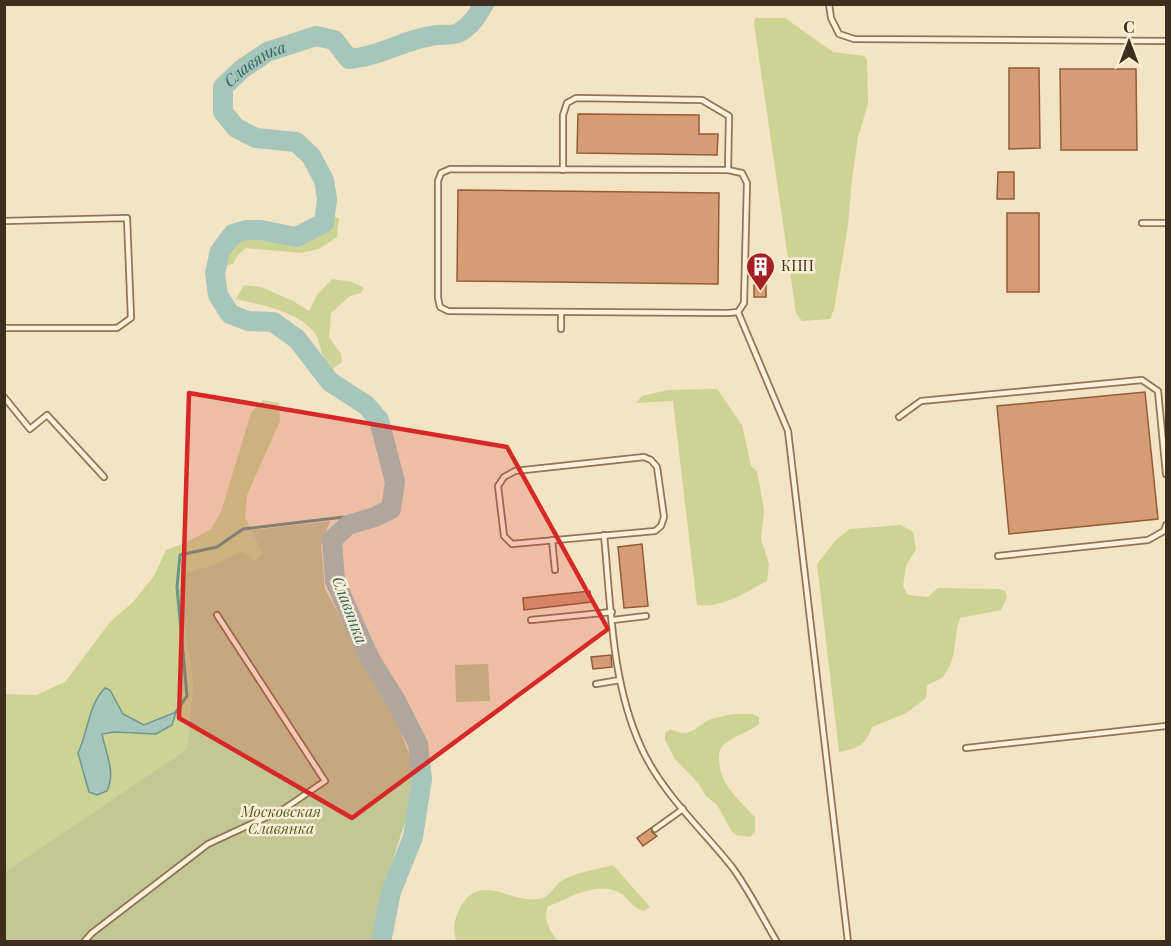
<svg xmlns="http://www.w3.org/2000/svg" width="1171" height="946" font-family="'Playfair Display',serif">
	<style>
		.green { fill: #cdd395; fill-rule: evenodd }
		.cemetery { fill: #c2c795 }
		.water { fill: #a6c6bc; stroke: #6b968a; stroke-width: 1.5 }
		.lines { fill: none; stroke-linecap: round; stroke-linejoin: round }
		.stream { stroke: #6b968a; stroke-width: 3 }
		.river { stroke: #a6c6bc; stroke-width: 20 }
		.building { fill: #d69c75; stroke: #935c3a; stroke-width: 1.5 }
		.lane-casing { stroke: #917557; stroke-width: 8 }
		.lane { stroke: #fdf1d8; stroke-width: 4.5 }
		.marked { fill: #d62828; fill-opacity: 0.2; stroke: #d62828; stroke-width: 4.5; stroke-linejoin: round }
		.labels { text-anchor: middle; stroke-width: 5; stroke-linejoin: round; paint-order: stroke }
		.poi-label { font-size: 15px; fill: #3f2d1d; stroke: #faeed4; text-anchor: start }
		.park-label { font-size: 15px; font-style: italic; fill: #4f5e21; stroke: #faeed4 }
		.water-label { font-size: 16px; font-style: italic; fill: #2a605c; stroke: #faeed4 }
	</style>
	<rect width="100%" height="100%" fill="#f3e4c3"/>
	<g class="green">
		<path d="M 755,18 L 785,18 L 833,52 L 864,56 L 867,59 L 868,104 L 858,137 L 852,179 L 848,225 L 834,309 L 830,319 L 802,321 L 796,313 L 754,24 Z"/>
		<path d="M 329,216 L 339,218 L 337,237 L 319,249 L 301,253 L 246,248 L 238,255 L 233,264 L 224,266 L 224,254 L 236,239 L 258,234 L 283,241 L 307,239 L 326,228 Z"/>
		<path d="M 332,279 L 352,282 L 364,288 L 361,293 L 350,296 L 331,313 L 329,337 L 341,354 L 342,362 L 332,369 C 318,356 322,341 314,332 C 296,311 262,305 236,299 L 244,285 L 261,287 L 293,301 L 309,311 L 317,295 Z"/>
		<path d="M 717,389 L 742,425 L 751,466 L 757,471 L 764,510 L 761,539 L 769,564 L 767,581 C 746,592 721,609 697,605 L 673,401 L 636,403 L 642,396 L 668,390 Z"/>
		<path d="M 263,400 L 279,403 L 280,421 L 247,495 L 245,517 L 262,554 L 253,560 L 241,551 L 215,564 L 186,573 L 179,590 L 193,683 L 187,749 L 5,873 L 5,694 L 36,695 L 65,682 L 110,622 L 133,602 L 154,576 L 166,550 L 187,542 L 211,529 L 221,512 L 251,413 ZM 110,690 L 123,714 L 144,725 L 176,713 L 132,734 L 114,731 L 102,734 L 105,748 L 78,753 L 84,740 L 100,693 Z"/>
		<path d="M 901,525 L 913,532 L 916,549 L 906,566 L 903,586 L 908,595 L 928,597 L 938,588 L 1000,589 L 1005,591 L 1007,597 L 1001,610 L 960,618 C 953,637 958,658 944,675 C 941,680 933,682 927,685 L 926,698 L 906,713 L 872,727 C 866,745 857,749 839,752 L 817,564 L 836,540 L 850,529 Z"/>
		<path d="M 733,714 L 752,714 L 759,717 L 759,724 C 749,732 736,735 726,743 C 720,747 719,752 719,759 C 719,784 739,800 755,817 L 755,832 L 750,837 L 736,835 L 731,830 L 717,805 L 706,796 L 699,784 L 675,759 L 665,740 L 665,733 L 671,729 C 689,739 694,728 709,720 C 716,717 725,716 733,714 Z"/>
		<path d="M 613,865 L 650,907 L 644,911 C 631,907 631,901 622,894 C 598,879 570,898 548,906 C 543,919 549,931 558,941 L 457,942 C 452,931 454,921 459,910 C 480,868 512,907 543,898 C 550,895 554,887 560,882 C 574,872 597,870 613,865 Z"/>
	</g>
	<g class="cemetery">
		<path d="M 330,521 L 321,546 L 325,589 L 398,724 L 414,768 L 410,807 L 386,881 L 377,941 L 6,941 L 4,873 L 187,749 L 193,683 L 179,590 L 186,573 L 215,564 L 241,551 L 254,560 L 262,554 L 251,530 Z"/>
		<path d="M 488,664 L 490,701 L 456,702 L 455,665 Z"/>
	</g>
	<path class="water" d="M 105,688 L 110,690 L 123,714 L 144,725 L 176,712 L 172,725 L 156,734 L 114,732 L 102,734 C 106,755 116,771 107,791 L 97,795 L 89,792 L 78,753 C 88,733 88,705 105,688 Z"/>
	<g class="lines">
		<path class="stream" d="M 176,712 L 187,696 L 177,587 L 180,555 L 217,547 L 243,529 L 344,517 L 355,522"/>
		<path class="river" id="s1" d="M 381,942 L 391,892 L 413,837 L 422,779 L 418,744 L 395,699 L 370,659 L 335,581 L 332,540 L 348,525 L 375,517 L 391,509 L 395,482 L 379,420 L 366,405 L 330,382 L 297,339 L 273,322 L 248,321 L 230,314 L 218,295 L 215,273 L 220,251 L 233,234 L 246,230 L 261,230 L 296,237 L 324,223 L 327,199 L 324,180 L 311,156 L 296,142 L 256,138 L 236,128 L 223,112 L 223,87 L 242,69 L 267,52 L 316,36 L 334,40 L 349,59 C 380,57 406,38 438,35 C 445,34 454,36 460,32 C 472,25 477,16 484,4"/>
	</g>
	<g class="building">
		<path d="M 1009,68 L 1039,68 L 1040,148 L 1009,149 Z"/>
		<path d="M 1060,69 L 1136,69 L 1137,150 L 1061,150 Z"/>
		<path d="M 578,114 L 699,115 L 699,134 L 718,134 L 717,155 L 577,153 Z"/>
		<path d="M 998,172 L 1014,172 L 1014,199 L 997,199 Z"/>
		<path d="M 458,190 L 719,193 L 718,284 L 457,281 Z"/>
		<rect x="1007" y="213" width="32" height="79"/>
		<rect x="754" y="285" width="12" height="12"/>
		<path d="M 1145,392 L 1158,519 L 1009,534 L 997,406 Z"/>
		<path d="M 642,544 L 648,606 L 624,608 L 618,547 Z"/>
		<path d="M 590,591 L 591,602 L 524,610 L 523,598 Z"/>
		<path d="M 611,655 L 612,667 L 593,669 L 591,657 Z"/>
		<path d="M 651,828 L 652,832 L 657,836 L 643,846 L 637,838 Z"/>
	</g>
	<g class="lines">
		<defs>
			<g id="lane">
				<path d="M 829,4 L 831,18 L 839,34 L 854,39 L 1166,41"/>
				<path d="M 563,170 L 563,115 L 567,103 L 576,98 L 702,100 L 729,116 L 728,170"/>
				<path d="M 4,221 L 127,218 L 131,318 L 117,328 L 4,328"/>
				<path d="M 1142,223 L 1166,223"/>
				<path d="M 561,312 L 561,329"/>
				<path d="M 738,312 L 728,313 L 448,311 L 440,307 L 438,298 L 438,181 L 441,173 L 450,169 L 728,170 L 742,173 L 747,183 L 744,303 L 738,312 L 788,431 L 848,942"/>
				<path d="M 4,397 L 30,429 L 47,415 L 104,477"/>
				<path d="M 899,417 L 921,401 L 1142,380 L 1158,391 L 1166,474"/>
				<path d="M 644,457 L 651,460 L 657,467 L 664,517 L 661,526 L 655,531 L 512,544 L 504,536 L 498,486 L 504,477 L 515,471 Z"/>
				<path d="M 604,535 C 611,605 611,681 641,747 C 661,792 701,828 732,867 C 749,890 762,917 777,942"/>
				<path d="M 552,540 L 555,570"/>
				<path d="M 998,556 L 1148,540 L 1164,531 L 1166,525"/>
				<path d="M 531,620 L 612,612"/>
				<path d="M 613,620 L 646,616"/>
				<path d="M 596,684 L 620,680"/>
				<path d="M 966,748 L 1166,726"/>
				<path d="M 655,829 L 683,809"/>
				<path d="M 84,942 L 92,933 L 208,844 L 284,809 L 325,781 L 217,615"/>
			</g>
		</defs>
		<use href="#lane" class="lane-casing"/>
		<use href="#lane" class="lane"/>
	</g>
	<path class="marked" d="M 189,393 L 507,447 L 608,629 L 352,818 L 179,718 Z"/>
	<defs>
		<symbol id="building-pin" viewBox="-11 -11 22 30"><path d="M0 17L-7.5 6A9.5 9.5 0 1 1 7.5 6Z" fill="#a71f23" stroke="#faeed4"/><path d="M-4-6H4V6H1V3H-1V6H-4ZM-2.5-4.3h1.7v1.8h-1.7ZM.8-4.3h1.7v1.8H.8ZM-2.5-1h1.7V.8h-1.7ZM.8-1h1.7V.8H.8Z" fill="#fff"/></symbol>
	</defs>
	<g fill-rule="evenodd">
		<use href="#building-pin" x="744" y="250" width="33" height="45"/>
	</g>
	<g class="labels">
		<g class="poi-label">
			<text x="781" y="271">КПП</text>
		</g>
		<g class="park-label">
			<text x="281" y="817">Московская<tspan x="281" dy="17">Славянка</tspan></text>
		</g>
		<g class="water-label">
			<text dy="6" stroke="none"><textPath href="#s1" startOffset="1202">Славянка</textPath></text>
			<text transform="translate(350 610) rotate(69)" y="6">Славянка</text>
		</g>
	</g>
	<rect width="1171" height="946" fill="none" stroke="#3f2d1d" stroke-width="12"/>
	<g transform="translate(1129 42)" stroke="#faeed4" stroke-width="4.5" paint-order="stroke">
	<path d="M0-4.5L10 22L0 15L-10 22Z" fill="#3f2d1d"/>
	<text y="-9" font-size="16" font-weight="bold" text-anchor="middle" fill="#3f2d1d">С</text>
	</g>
</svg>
